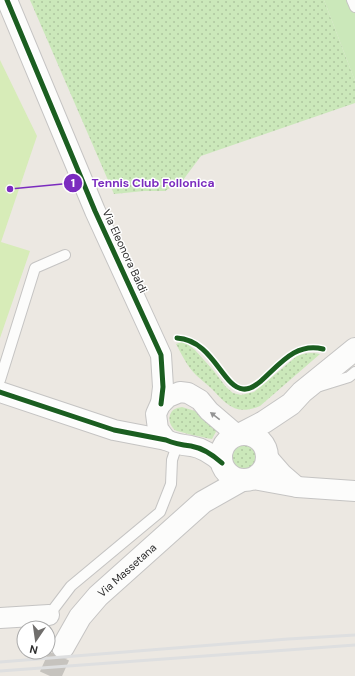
<svg xmlns="http://www.w3.org/2000/svg" width="355" height="676" font-family="'DM Sans',sans-serif">
	<style>
		.grass { fill: url(#grass-dots) }
		.park { fill: #cbe8ba }
		.pitch { fill: #d7ecb8 }
		.lines { fill: none; stroke-linecap: round; stroke-linejoin: round }
		.secondary-tunnel { stroke: #c6c3be; stroke-width: 22; stroke-dasharray: 22 11; stroke-linecap: butt }
		.service-casing { stroke: #c5c4c3; stroke-width: 12 }
		.minor-casing { stroke: #c5c4c3; stroke-width: 22 }
		.secondary-casing { stroke: #c5c4c3; stroke-width: 24 }
		.service { stroke: #fcfcfb; stroke-width: 10 }
		.minor { stroke: #fcfcfb; stroke-width: 20 }
		.secondary { stroke: #fcfcfb; stroke-width: 22 }
		.rail { stroke: #dedfe0; stroke-width: 3 }
		.cycleway-casing { stroke: #fff; stroke-width: 8 }
		.cycleway { stroke: #1b5e20; stroke-width: 5 }
		.oneway { fill: #949494 }
		.labels { text-anchor: middle; stroke-width: 3; stroke-linejoin: round; paint-order: stroke }
		.street-label { font-size: 11px; fill: #2d2d2d; stroke: #fff }
		.leader { fill: none; stroke: #7b2cbf; stroke-width: 1.5 }
		.callout-dot { fill: #7b2cbf; stroke: #fff; stroke-width: 1.5 }
		.mark-label { font-size: 12px; text-anchor: middle; font-weight: bold; fill: #fff }
		.callout-label { font-size: 12px; text-anchor: middle; font-weight: bold; fill: #7b2cbf; stroke: #fff; stroke-width: 3; stroke-linejoin: round; paint-order: stroke }
	</style>
	<defs>
		<pattern id="grass-dots" width="8" height="8" patternUnits="userSpaceOnUse"><rect width="8" height="8" fill="#cbe8ba"/><path d="M2 2h.1M6 6h.1" fill="none" stroke="#afc7a0" stroke-width="1.8" stroke-linecap="round"/></pattern>
	</defs>
	<rect width="100%" height="100%" fill="#ece8e2"/>
	<g class="grass">
		<path d="M 30,0 L 324,0 L 355,81 L 355,103 L 201,156 L 183,180 L 165,191 L 144,191 L 114,194 Z"/>
		<path d="M 181,342 L 186,343 L 195,350 L 213,370 L 226,387 L 233,393 L 241,395 L 254,392 L 297,356 C 305,353 311,352 320,354 L 260,406 C 236,416 227,405 212,389 C 207,384 201,380 196,375 C 187,366 182,355 176,344 Z"/>
		<path d="M 182,407 L 195,411 L 218,428 L 212,439 C 206,438 178,432 175,430 C 171,427 168,420 170,415 C 172,409 176,408 182,407 Z"/>
		<circle cx="244" cy="457" r="14"/>
	</g>
	<path class="park" d="M 324,0 L 355,0 L 355,81 Z"/>
	<path class="pitch" d="M 0,60 L 37,136 L 1,242 L 30,251 L 0,338 Z"/>
	<g class="lines">
		<path class="secondary-tunnel" d="M 50,676 L 63,647"/>
		<defs>
			<g id="service">
				<path d="M 352,0 L 355,7"/>
				<path d="M 0,380 L 35,268 L 65,255"/>
				<path d="M 320,386 L 349,377 L 355,372"/>
				<path d="M 49,615 L 71,586 L 160,512 L 171,484 L 172,460 L 175,451 L 179,445"/>
			</g>
			<g id="minor">
				<path d="M 7,0 L 95,211 L 161,355 L 163,387 L 161,404"/>
				<path d="M 0,392 L 114,430 L 166,440 C 175,444 182,445 191,446 C 203,448 213,455 222,463"/>
				<path d="M 166,440 L 158,429 L 156,414 L 160,405 L 168,397 L 180,392 L 188,393 L 200,400 L 209,411 L 237,435"/>
				<path d="M 268,458 L 282,474 L 297,487"/>
				<path d="M 253,479 L 297,487 L 355,491"/>
				<path d="M 0,618 L 49,615"/>
			</g>
			<g id="secondary">
				<circle cx="244" cy="457" r="23"/>
				<path d="M 241,434 L 264,422 L 291,404 L 302,392 L 355,349"/>
				<path id="s1" d="M 63,647 L 80,617 L 98,596 L 203,502 L 242,480"/>
			</g>
		</defs>
		<use href="#service" class="service-casing"/>
		<use href="#minor" class="minor-casing"/>
		<use href="#secondary" class="secondary-casing"/>
		<use href="#service" class="service"/>
		<use href="#minor" class="minor"/>
		<use href="#secondary" class="secondary"/>
		<g class="rail">
			<path d="M 0,662 L 288,639 L 355,635"/>
			<path d="M 0,671 L 355,645"/>
		</g>
		<defs>
			<g id="cycleway">
				<path d="M 7,0 L 95,211 L 161,355 L 163,387 L 161,404"/>
				<path d="M 177,338 C 213,340 223,388 243,389 C 250,390 256,385 261,381 C 280,364 296,342 323,349"/>
				<path d="M 0,392 L 114,430 L 166,440 C 175,444 182,445 191,446 C 203,448 213,455 222,463"/>
			</g>
		</defs>
		<use href="#cycleway" class="cycleway-casing"/>
		<use href="#cycleway" class="cycleway"/>
	</g>
	<defs><path id="oneway-solid" d="M-6-.8H1V-3.2L6.5 0L1 3.2V.8H-6Z"/></defs>
	<use class="oneway" href="#oneway-solid" transform="translate(215 416) rotate(-142)"/>
	<g class="labels">
		<g class="street-label">
			<text transform="translate(125 251) rotate(65)" y="4">Via Eleonora Baldi</text>
			<text dy="4" stroke="none"><textPath href="#s1" startOffset="101">Via Massetana</textPath></text>
		</g>
	</g>
	<path class="leader" d="M10 189L73 183"/>
	<g class="callout-dot">
		<circle cx="10" cy="189" r="4"/>
		<circle cx="73" cy="183" r="10"/>
	</g>
	<g class="mark-label">
		<text x="73" y="187">1</text>
	</g>
	<g class="callout-label">
		<text x="153" y="187">Tennis Club Follonica</text>
	</g>
	<g transform="translate(36 640) rotate(193)"><circle r="19" fill="#ffffff" stroke="#ababab"/>
	<path d="M0-3L7 15L0 10L-7 15Z" fill="#706e6c"/>
	<text y="-6" font-size="11" font-weight="bold" text-anchor="middle" fill="#2d2d2d">N</text>
	</g>
</svg>
